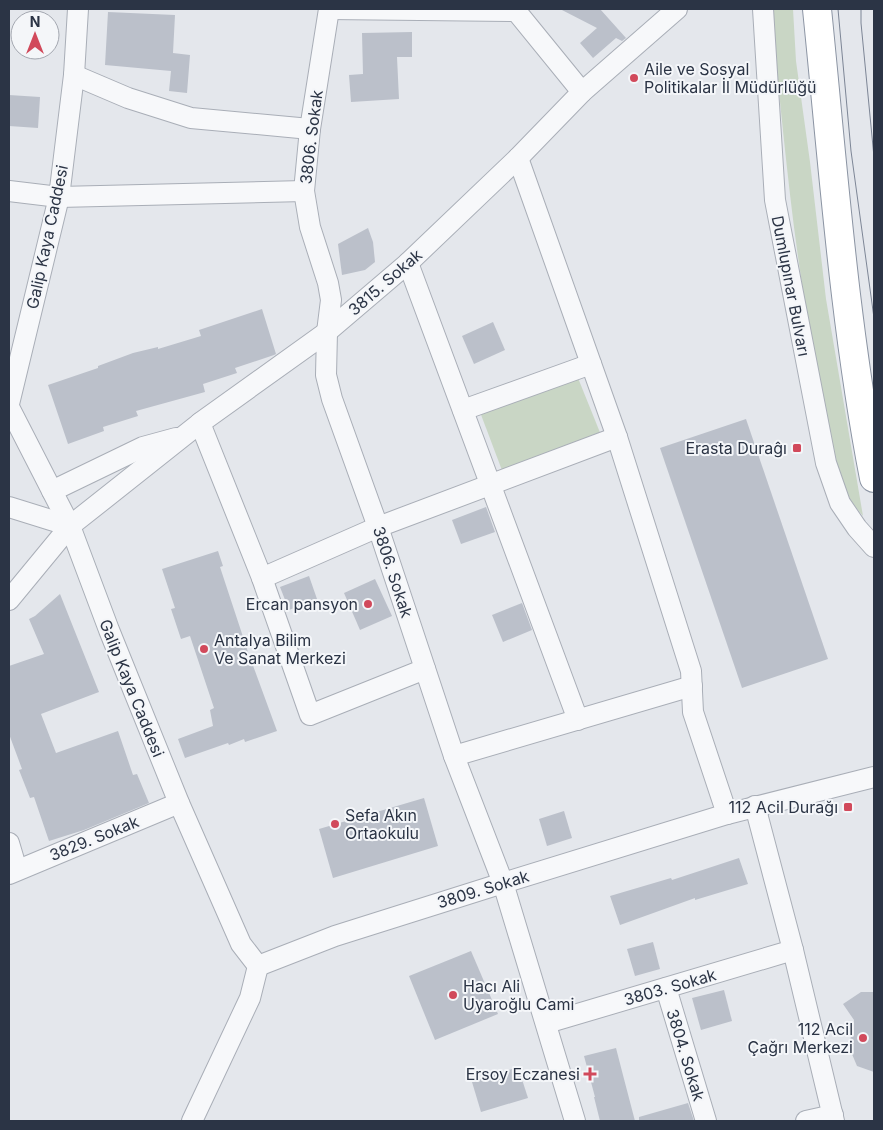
<svg xmlns="http://www.w3.org/2000/svg" width="883" height="1130" font-family="Inter,sans-serif">
	<style>
		.green { fill: #c9d6c5 }
		.building { fill: #bbc0ca }
		.lines { fill: none; stroke-linecap: round; stroke-linejoin: round }
		.minor-casing { stroke: #a9aeb7; stroke-width: 22 }
		.highway-casing { stroke: #8b94a3; stroke-width: 30 }
		.minor { stroke: #f7f8fa; stroke-width: 20 }
		.highway { stroke: #fff; stroke-width: 28 }
		.tram { stroke: #7d8696; stroke-width: 1 }
		.poi-dot { fill: #d1495b; stroke: #f4f6f9; stroke-width: 2 }
		.labels { text-anchor: middle; stroke-width: 4; stroke-linejoin: round; paint-order: stroke }
		.poi-label { font-size: 16px; fill: #2b3445; stroke: #f4f6f9; text-anchor: end }
		.street-label { font-size: 16px; fill: #2b3445; stroke: #f4f6f9 }
	</style>
	<rect width="100%" height="100%" fill="#e4e7ec"/>
	<g class="green">
		<path d="M 771,9 L 793,9 L 796,61 L 810,162 L 826,299 L 863,516 C 836,487 833,448 825,411 C 796,279 784,143 771,9 Z"/>
		<path d="M 578,378 L 601,435 L 503,473 L 480,412 Z"/>
	</g>
	<g class="building">
		<path d="M 560,9 L 600,9 L 626,38 L 622,41 L 616,38 L 593,58 L 580,43 L 597,28 Z"/>
		<path d="M 108,12 L 175,15 L 173,53 L 190,55 L 187,93 L 169,91 L 171,71 L 105,65 Z"/>
		<path d="M 412,32 L 412,57 L 397,57 L 399,99 L 351,102 L 349,75 L 363,74 L 362,33 Z"/>
		<path d="M 9,95 L 40,97 L 38,128 L 9,126 Z"/>
		<path d="M 368,228 L 373,242 L 375,262 L 365,270 L 342,275 L 338,244 Z"/>
		<path d="M 262,309 L 276,354 L 274,355 L 235,368 L 237,373 L 203,384 L 205,392 L 136,411 L 138,416 L 103,427 L 104,431 L 68,444 L 48,385 L 98,368 L 98,366 L 133,353 L 158,347 L 158,349 L 201,336 L 199,330 Z"/>
		<path d="M 493,322 L 505,350 L 474,364 L 462,336 Z"/>
		<path d="M 746,419 L 828,659 L 742,688 L 660,448 Z"/>
		<path d="M 486,507 L 495,532 L 461,544 L 452,520 Z"/>
		<path d="M 218,551 L 223,566 L 220,567 L 248,652 L 277,731 L 245,742 L 244,739 L 229,745 L 228,743 L 185,758 L 178,739 L 213,726 L 210,710 L 214,708 L 190,636 L 181,639 L 171,609 L 175,608 L 162,569 Z"/>
		<path d="M 309,576 L 317,599 L 289,610 L 280,587 Z"/>
		<path d="M 375,579 L 392,616 L 360,630 L 344,593 Z"/>
		<path d="M 60,594 L 99,692 L 41,714 L 56,753 L 118,731 L 133,775 L 137,774 L 149,803 L 84,830 L 49,841 L 34,797 L 30,798 L 19,770 L 22,769 L 9,734 L 9,666 L 44,654 L 29,619 L 35,616 Z"/>
		<path d="M 522,603 L 532,630 L 503,642 L 492,615 Z"/>
		<path d="M 424,798 L 438,846 L 333,878 L 319,829 Z"/>
		<path d="M 564,811 L 572,838 L 547,846 L 539,819 Z"/>
		<path d="M 739,858 L 748,884 L 695,900 L 695,898 L 620,925 L 610,896 L 671,878 L 672,880 Z"/>
		<path d="M 653,942 L 660,969 L 635,976 L 627,949 Z"/>
		<path d="M 471,951 L 498,1014 L 435,1040 L 409,976 Z"/>
		<path d="M 724,990 L 732,1021 L 701,1030 L 692,998 Z"/>
		<path d="M 861,992 L 874,992 L 874,1072 L 857,1066 L 849,1047 L 854,1020 L 843,1004 Z"/>
		<path d="M 616,1048 L 624,1079 L 635,1121 L 600,1121 L 594,1097 L 595,1097 L 584,1056 Z"/>
		<path d="M 518,1067 L 528,1098 L 481,1112 L 472,1082 Z"/>
		<path d="M 688,1103 L 694,1121 L 639,1121 L 639,1117 Z"/>
	</g>
	<g class="lines">
		<defs>
			<g id="minor">
				<path d="M 329,9 L 310,129 L 304,191 L 310,227 L 328,283 L 331,300 L 327,332 L 326,375 L 332,399 L 378,527 L 454,756 L 503,883 L 575,1121"/>
				<path d="M 329,9 L 516,11 L 582,92"/>
				<path d="M 763,9 L 775,200 L 826,463 L 840,503 L 857,528 L 874,547"/>
				<path d="M 74,75 L 128,98 L 191,118 L 310,129"/>
				<path d="M 518,158 L 617,437 L 691,671 L 693,712 L 727,814"/>
				<path d="M 9,191 L 59,197 L 304,191"/>
				<path d="M 408,263 L 578,720"/>
				<path d="M 9,404 L 59,197 L 74,75 L 78,9"/>
				<path d="M 9,407 L 70,526 L 109,630 L 179,803 L 241,944 L 258,966"/>
				<path d="M 463,410 L 591,364"/>
				<path d="M 200,423 L 262,578 L 310,715 L 425,669"/>
				<path d="M 52,491 L 143,447 L 176,438"/>
				<path d="M 9,507 L 70,526"/>
				<path d="M 262,578 L 378,527 L 617,437"/>
				<path d="M 9,600 L 70,526 L 200,423 L 327,332 L 408,263 L 518,158 L 582,92 L 677,9"/>
				<path d="M 454,756 L 692,686"/>
				<path d="M 755,806 L 793,950 L 834,1121"/>
				<path d="M 9,843 L 17,870"/>
				<path d="M 9,874 L 179,803"/>
				<path d="M 258,966 L 335,936 L 503,883 L 727,814 L 874,777"/>
				<path d="M 666,988 L 706,1121"/>
				<path d="M 547,1023 L 793,950"/>
				<path d="M 192,1121 L 250,998 L 258,966"/>
				<path d="M 806,1121 L 833,1115"/>
			</g>
			<path id="highway" d="M 817,9 C 833,165 844,324 874,478"/>
		</defs>
		<use href="#minor" class="minor-casing"/>
		<use href="#highway" class="highway-casing"/>
		<use href="#minor" class="minor"/>
		<use href="#highway" class="highway"/>
		<g class="tram">
			<path d="M 838,9 L 851,151 L 874,318"/>
			<path d="M 861,9 L 861,23 L 874,157"/>
		</g>
	</g>
	<g class="poi-dot">
		<circle cx="634" cy="78" r="5"/>
		<rect x="792" y="443" width="10" height="10" rx="2.5"/>
		<circle cx="368" cy="604" r="5"/>
		<circle cx="204" cy="649" r="5"/>
		<rect x="843" y="802" width="10" height="10" rx="2.5"/>
		<circle cx="335" cy="824" r="5"/>
		<circle cx="453" cy="995" r="5"/>
		<circle cx="863" cy="1038" r="5"/>
		<path d="M587.5 1066.5h5v5h5v5h-5v5h-5v-5h-5v-5h5z"/>
	</g>
	<g class="labels">
		<g class="poi-label">
			<text x="644" y="75" text-anchor="start">Aile ve Sosyal<tspan x="644" dy="18">Politikalar İl Müdürlüğü</tspan></text>
			<text x="787" y="454">Erasta Duraĝı</text>
			<text x="358" y="610">Ercan pansyon</text>
			<text x="214" y="646" text-anchor="start">Antalya Bilim<tspan x="214" dy="18">Ve Sanat Merkezi</tspan></text>
			<text x="838" y="813">112 Acil Durağı</text>
			<text x="345" y="821" text-anchor="start">Sefa Akın<tspan x="345" dy="18">Ortaokulu</tspan></text>
			<text x="463" y="992" text-anchor="start">Hacı Ali<tspan x="463" dy="18">Uyaroğlu Cami</tspan></text>
			<text x="853" y="1035">112 Acil<tspan x="853" dy="18">Çağrı Merkezi</tspan></text>
			<text x="580" y="1080">Ersoy Eczanesi</text>
		</g>
		<g class="street-label">
			<text transform="translate(311 137) rotate(-83)" y="6">3806. Sokak</text>
			<text transform="translate(47 237) rotate(-78)" y="6">Galip Kaya Caddesi</text>
			<text transform="translate(385 282) rotate(-41)" y="6">3815. Sokak</text>
			<text transform="translate(791 286) rotate(79)" y="6">Dumlupınar Bulvarı</text>
			<text transform="translate(393 572) rotate(72)" y="6">3806. Sokak</text>
			<text transform="translate(132 688) rotate(68)" y="6">Galip Kaya Caddesi</text>
			<text transform="translate(94 838) rotate(-22)" y="6">3829. Sokak</text>
			<text transform="translate(483 889) rotate(-17)" y="6">3809. Sokak</text>
			<text transform="translate(670 987) rotate(-16)" y="6">3803. Sokak</text>
			<text transform="translate(686 1055) rotate(73)" y="6">3804. Sokak</text>
		</g>
	</g>
	<rect width="883" height="1130" fill="none" stroke="#2b3445" stroke-width="20"/>
	<g transform="translate(35 35)"><circle r="24" fill="#f4f6f9" stroke="#a4a8b1"/>
	<path d="M0-4L9 19L0 12L-9 19Z" fill="#d1495b"/>
	<text y="-8" font-size="14" font-weight="bold" text-anchor="middle" fill="#2b3445">N</text>
	</g>
</svg>
